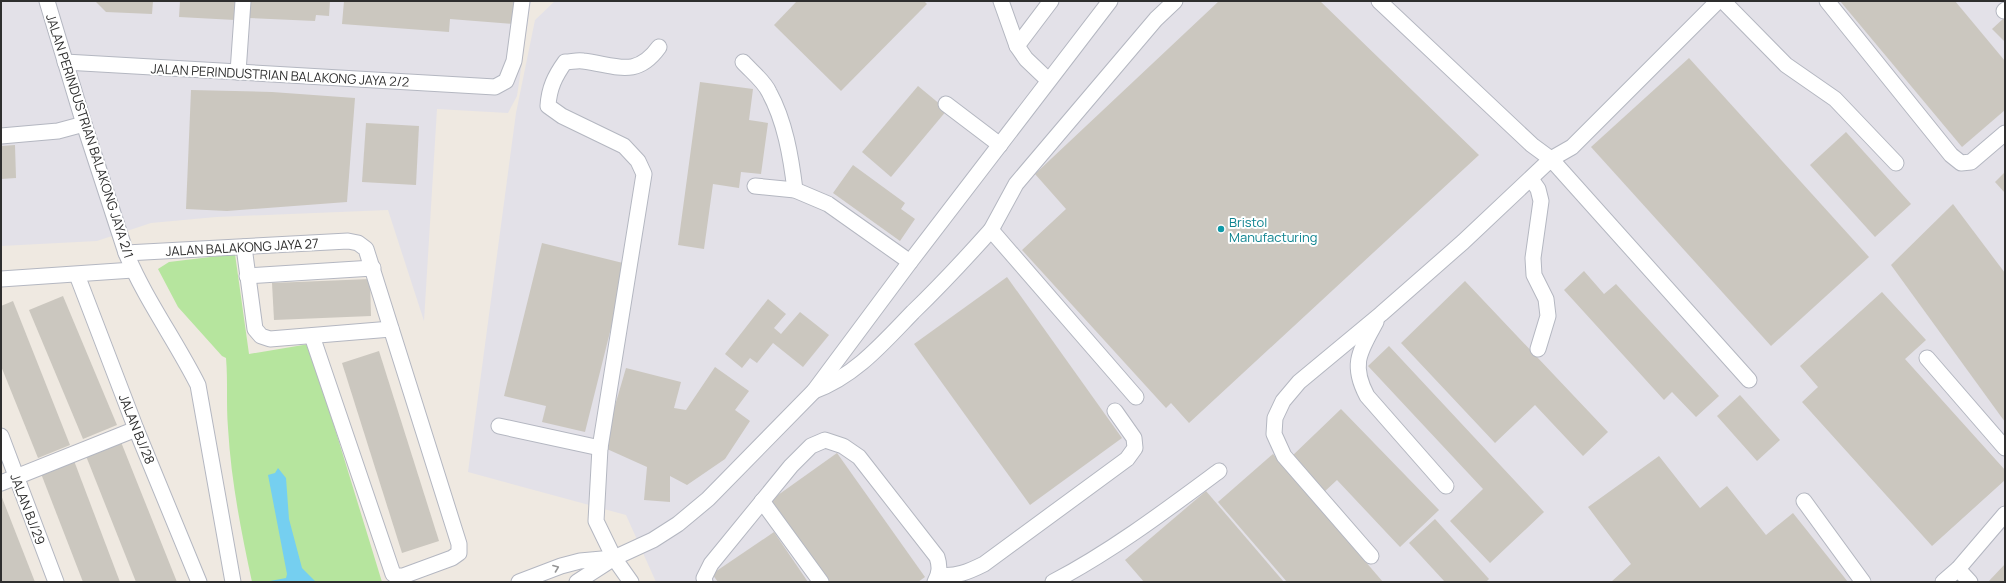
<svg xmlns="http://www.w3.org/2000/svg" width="2006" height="583" font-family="Manrope,sans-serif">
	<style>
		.industrial { fill: #e3e1e8 }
		.green { fill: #b6e59e }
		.water { fill: #75cff0 }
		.building { fill: #cbc7bf }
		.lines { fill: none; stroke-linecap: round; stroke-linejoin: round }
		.minor-casing { stroke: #b4b7c1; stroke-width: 17 }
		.minor { stroke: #fff; stroke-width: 15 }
		.oneway { stroke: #969696 }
		.culture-dot { fill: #0f9aa8; stroke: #fff; stroke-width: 1.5 }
		.labels { text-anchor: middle; stroke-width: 4; stroke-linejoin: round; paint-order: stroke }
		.street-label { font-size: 13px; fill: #2e2e2e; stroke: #fff }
		.culture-label { font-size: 13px; fill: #0d838f; stroke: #fff; text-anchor: start }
	</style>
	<rect width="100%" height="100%" fill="#efe9e1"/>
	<g class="industrial">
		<path d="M 1,1 L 531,1 L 517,96 L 508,113 L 437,109 L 424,321 L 388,210 L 216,217 L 151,223 L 97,241 L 1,246 Z"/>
		<path d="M 555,1 L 2005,1 L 2005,582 L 656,582 L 626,515 L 468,472 L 516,113 L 535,20 Z"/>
	</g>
	<path class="green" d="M 235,254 L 249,354 L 309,344 L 382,582 L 252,582 C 241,531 231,480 228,428 C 226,405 228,381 226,358 L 222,356 L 178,307 L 158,269 L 169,262 Z"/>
	<path class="water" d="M 278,468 L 286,478 L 289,519 L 302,568 L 316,582 L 265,582 L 286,578 L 287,574 L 268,475 L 275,473 Z"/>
	<g class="building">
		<path d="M 95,1 L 153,1 L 152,14 L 106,12 Z"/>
		<path d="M 180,1 L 236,1 L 235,20 L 179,17 Z"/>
		<path d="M 249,1 L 330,1 L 329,16 L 316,15 L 315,21 L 248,18 Z"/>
		<path d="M 344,1 L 515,1 L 513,24 L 450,19 L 449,32 L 342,24 Z"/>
		<path d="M 797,1 L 924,1 L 927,4 L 841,91 L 774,25 Z"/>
		<path d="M 1219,1 L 1320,1 L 1479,155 L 1189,423 L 1171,403 L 1166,408 L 1022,250 L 1066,209 L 1035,174 Z"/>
		<path d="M 1840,1 L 1955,1 L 2005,61 L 2005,110 L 1962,147 Z"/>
		<path d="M 2005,17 L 2005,42 L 1992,29 Z"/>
		<path d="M 1689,58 L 1869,257 L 1771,346 L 1591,147 Z"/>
		<path d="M 700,82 L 753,89 L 749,120 L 768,123 L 761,174 L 741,172 L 739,188 L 713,184 L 704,249 L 678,245 Z"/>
		<path d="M 918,86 L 947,110 L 891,177 L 862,152 Z"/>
		<path d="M 191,90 L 272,92 L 355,98 L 347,202 L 227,211 L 186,209 Z"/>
		<path d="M 366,123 L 419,126 L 416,185 L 362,182 Z"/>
		<path d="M 1846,132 L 1911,204 L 1875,237 L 1810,165 Z"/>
		<path d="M 15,145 L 16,178 L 1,179 L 1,146 Z"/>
		<path d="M 853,165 L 905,203 L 901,209 L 915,219 L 900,241 L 833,193 Z"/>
		<path d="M 2005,172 L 2005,193 L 1995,182 Z"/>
		<path d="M 1953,204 L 2005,273 L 2005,422 L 1891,265 Z"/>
		<path d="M 542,243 L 627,264 L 585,432 L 542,422 L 546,406 L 504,396 Z"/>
		<path d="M 1584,271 L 1604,294 L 1616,284 L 1719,396 L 1696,417 L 1672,392 L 1664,400 L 1564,290 Z"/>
		<path d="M 1007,277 L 1122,438 L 1030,505 L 914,344 Z"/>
		<path d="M 370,279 L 371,316 L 274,320 L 272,283 Z"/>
		<path d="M 1465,281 L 1608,432 L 1583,456 L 1535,405 L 1495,443 L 1401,343 Z"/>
		<path d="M 1882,292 L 1926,340 L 1905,359 L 2005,470 L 2005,480 L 1932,546 L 1802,402 L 1818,387 L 1800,366 Z"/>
		<path d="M 63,296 L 117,425 L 83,439 L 29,310 Z"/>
		<path d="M 768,299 L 786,314 L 774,328 L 781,334 L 800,312 L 829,335 L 803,367 L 773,343 L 757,363 L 750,358 L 742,368 L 725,354 Z"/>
		<path d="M 13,301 L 70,445 L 38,458 L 1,366 L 1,306 Z"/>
		<path d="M 1389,346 L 1544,512 L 1490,563 L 1450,521 L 1483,489 L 1368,366 Z"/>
		<path d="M 379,351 L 439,541 L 402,553 L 342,363 Z"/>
		<path d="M 715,367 L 749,391 L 735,410 L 750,421 L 725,459 L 687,485 L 670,476 L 670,502 L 644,500 L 647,467 L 607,449 L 607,433 L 626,368 L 681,382 L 674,408 L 686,410 Z"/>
		<path d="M 1740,395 L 1780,440 L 1757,461 L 1717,416 Z"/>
		<path d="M 1341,409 L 1439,510 L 1400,547 L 1337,480 L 1324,492 L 1291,457 Z"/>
		<path d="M 119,437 L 177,582 L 136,582 L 84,451 Z"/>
		<path d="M 837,453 L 925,577 L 918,582 L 830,582 L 771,500 Z"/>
		<path d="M 1273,454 L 1383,582 L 1287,582 L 1218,502 Z"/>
		<path d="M 1659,456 L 1700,508 L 1727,486 L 1766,535 L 1793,513 L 1848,582 L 1611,582 L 1631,564 L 1588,507 Z"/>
		<path d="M 73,458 L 120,582 L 83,582 L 40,471 Z"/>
		<path d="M 1206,491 L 1284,582 L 1144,582 L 1125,560 Z"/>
		<path d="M 1,495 L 35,582 L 1,582 Z"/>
		<path d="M 1435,519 L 1489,579 L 1486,582 L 1445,582 L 1409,543 Z"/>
		<path d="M 774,532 L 808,582 L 718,582 L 712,574 Z"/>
		<path d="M 2005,564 L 2005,582 L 1988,582 Z"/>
	</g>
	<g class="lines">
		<defs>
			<g id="minor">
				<path d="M 47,1 L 84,124 L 126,253 C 145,299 176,341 198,385 L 233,582"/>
				<path d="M 1001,1 L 1017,46 L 1026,59 L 1048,80"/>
				<path d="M 1379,1 L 1532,145 L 1551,159 L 1572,147 L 1718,1"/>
				<path d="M 1723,1 L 1786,65 L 1835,99 L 1896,163"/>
				<path d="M 1827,1 L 1951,155 L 1961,163 L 1971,162 L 2005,133"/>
				<path d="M 2004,11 L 2005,10"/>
				<path d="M 1017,46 L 1051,1"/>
				<path d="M 65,62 L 495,87 L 506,81 L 514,61 L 522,1"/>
				<path d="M 743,62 C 751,71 764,81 769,92 C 785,121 791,157 795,190"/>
				<path d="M 238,72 L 243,1"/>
				<path d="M 946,104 L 1000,145"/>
				<path d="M 1,136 L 58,131 L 84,124"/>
				<path d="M 1531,179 L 1538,189 L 1541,201 L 1533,258 L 1534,275 L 1546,299 L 1548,316 L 1538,349"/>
				<path d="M 755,186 L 795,190 L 828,204 L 910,262"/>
				<path d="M 991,230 L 1016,184 L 1156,19 L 1175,1"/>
				<path d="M 244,247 L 255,329 L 261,336 L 270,339 L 391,329"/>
				<path d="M 126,253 L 348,241 L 358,243 L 366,249 L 459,544 L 459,553 L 452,558 L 403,576 L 396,576 L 393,574 L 312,336"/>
				<path d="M 77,275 L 136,429 L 199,582"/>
				<path d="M 247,276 L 373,268"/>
				<path d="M 1,279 L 133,270"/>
				<path d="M 1376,322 C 1360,351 1350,364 1367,396 L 1446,486"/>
				<path d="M 1927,358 L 2005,448"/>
				<path d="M 814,391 C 855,376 883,343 913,312 C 940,286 966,258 991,230 L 1136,397"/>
				<path d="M 499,426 L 600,448"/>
				<path d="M 1,436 L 56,582"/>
				<path d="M 1,483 L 136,429"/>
				<path d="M 762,501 L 821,582"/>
				<path d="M 1804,501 L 1863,582"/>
				<path d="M 1371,556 L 1284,456 L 1274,434 L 1275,418 L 1283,401 L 1299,382 L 1381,314 L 1463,242 L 1551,159 L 1749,380"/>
				<path d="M 1958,569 L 1970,582"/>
				<path d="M 939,575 C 956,577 968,572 984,564 L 1127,459 L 1135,448 L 1134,438 L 1115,411"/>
				<path d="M 519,582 L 561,566 L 580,561 L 613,558"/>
				<path d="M 577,582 L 614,558 L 653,540 L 678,524 L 708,499 L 814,391 L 910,262 L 1110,1"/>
				<path d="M 631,582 L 614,558 L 596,521 L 600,448 L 644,174 L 638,161 L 624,146 L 562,116 L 548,106 C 549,88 555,76 565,62 C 571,62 577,60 583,61 C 616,65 636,79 659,47"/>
				<path d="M 705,582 L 704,578 L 711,564 L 791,466 L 811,446 L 825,440 L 843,446 L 859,457 L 937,557 C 940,566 940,573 935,582"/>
				<path d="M 1053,582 C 1112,551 1165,511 1219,471"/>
				<path d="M 1943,582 L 1958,569 L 2005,514"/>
			</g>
		</defs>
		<use href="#minor" class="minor-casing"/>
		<use href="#minor" class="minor"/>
	</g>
	<defs><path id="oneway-chevron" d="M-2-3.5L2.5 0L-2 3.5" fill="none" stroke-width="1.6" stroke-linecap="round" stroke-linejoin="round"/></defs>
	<use class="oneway" href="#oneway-chevron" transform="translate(556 568) rotate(-21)"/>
	<circle class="culture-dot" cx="1221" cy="229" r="4"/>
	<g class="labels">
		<g class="street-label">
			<text transform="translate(280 75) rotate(3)" y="5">JALAN PERINDUSTRIAN BALAKONG JAYA 2/2</text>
			<text transform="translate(90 136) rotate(72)" y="5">JALAN PERINDUSTRIAN BALAKONG JAYA 2/1</text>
			<text transform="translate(242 247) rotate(-3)" y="5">JALAN BALAKONG JAYA 27</text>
			<text transform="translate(137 429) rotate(68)" y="5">JALAN BJ/28</text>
			<text transform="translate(28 509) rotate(69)" y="5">JALAN BJ/29</text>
		</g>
		<g class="culture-label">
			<text x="1229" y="227">Bristol<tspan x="1229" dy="15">Manufacturing</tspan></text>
		</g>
	</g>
	<rect width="2006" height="583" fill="none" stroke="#2e2e2e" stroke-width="4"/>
</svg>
